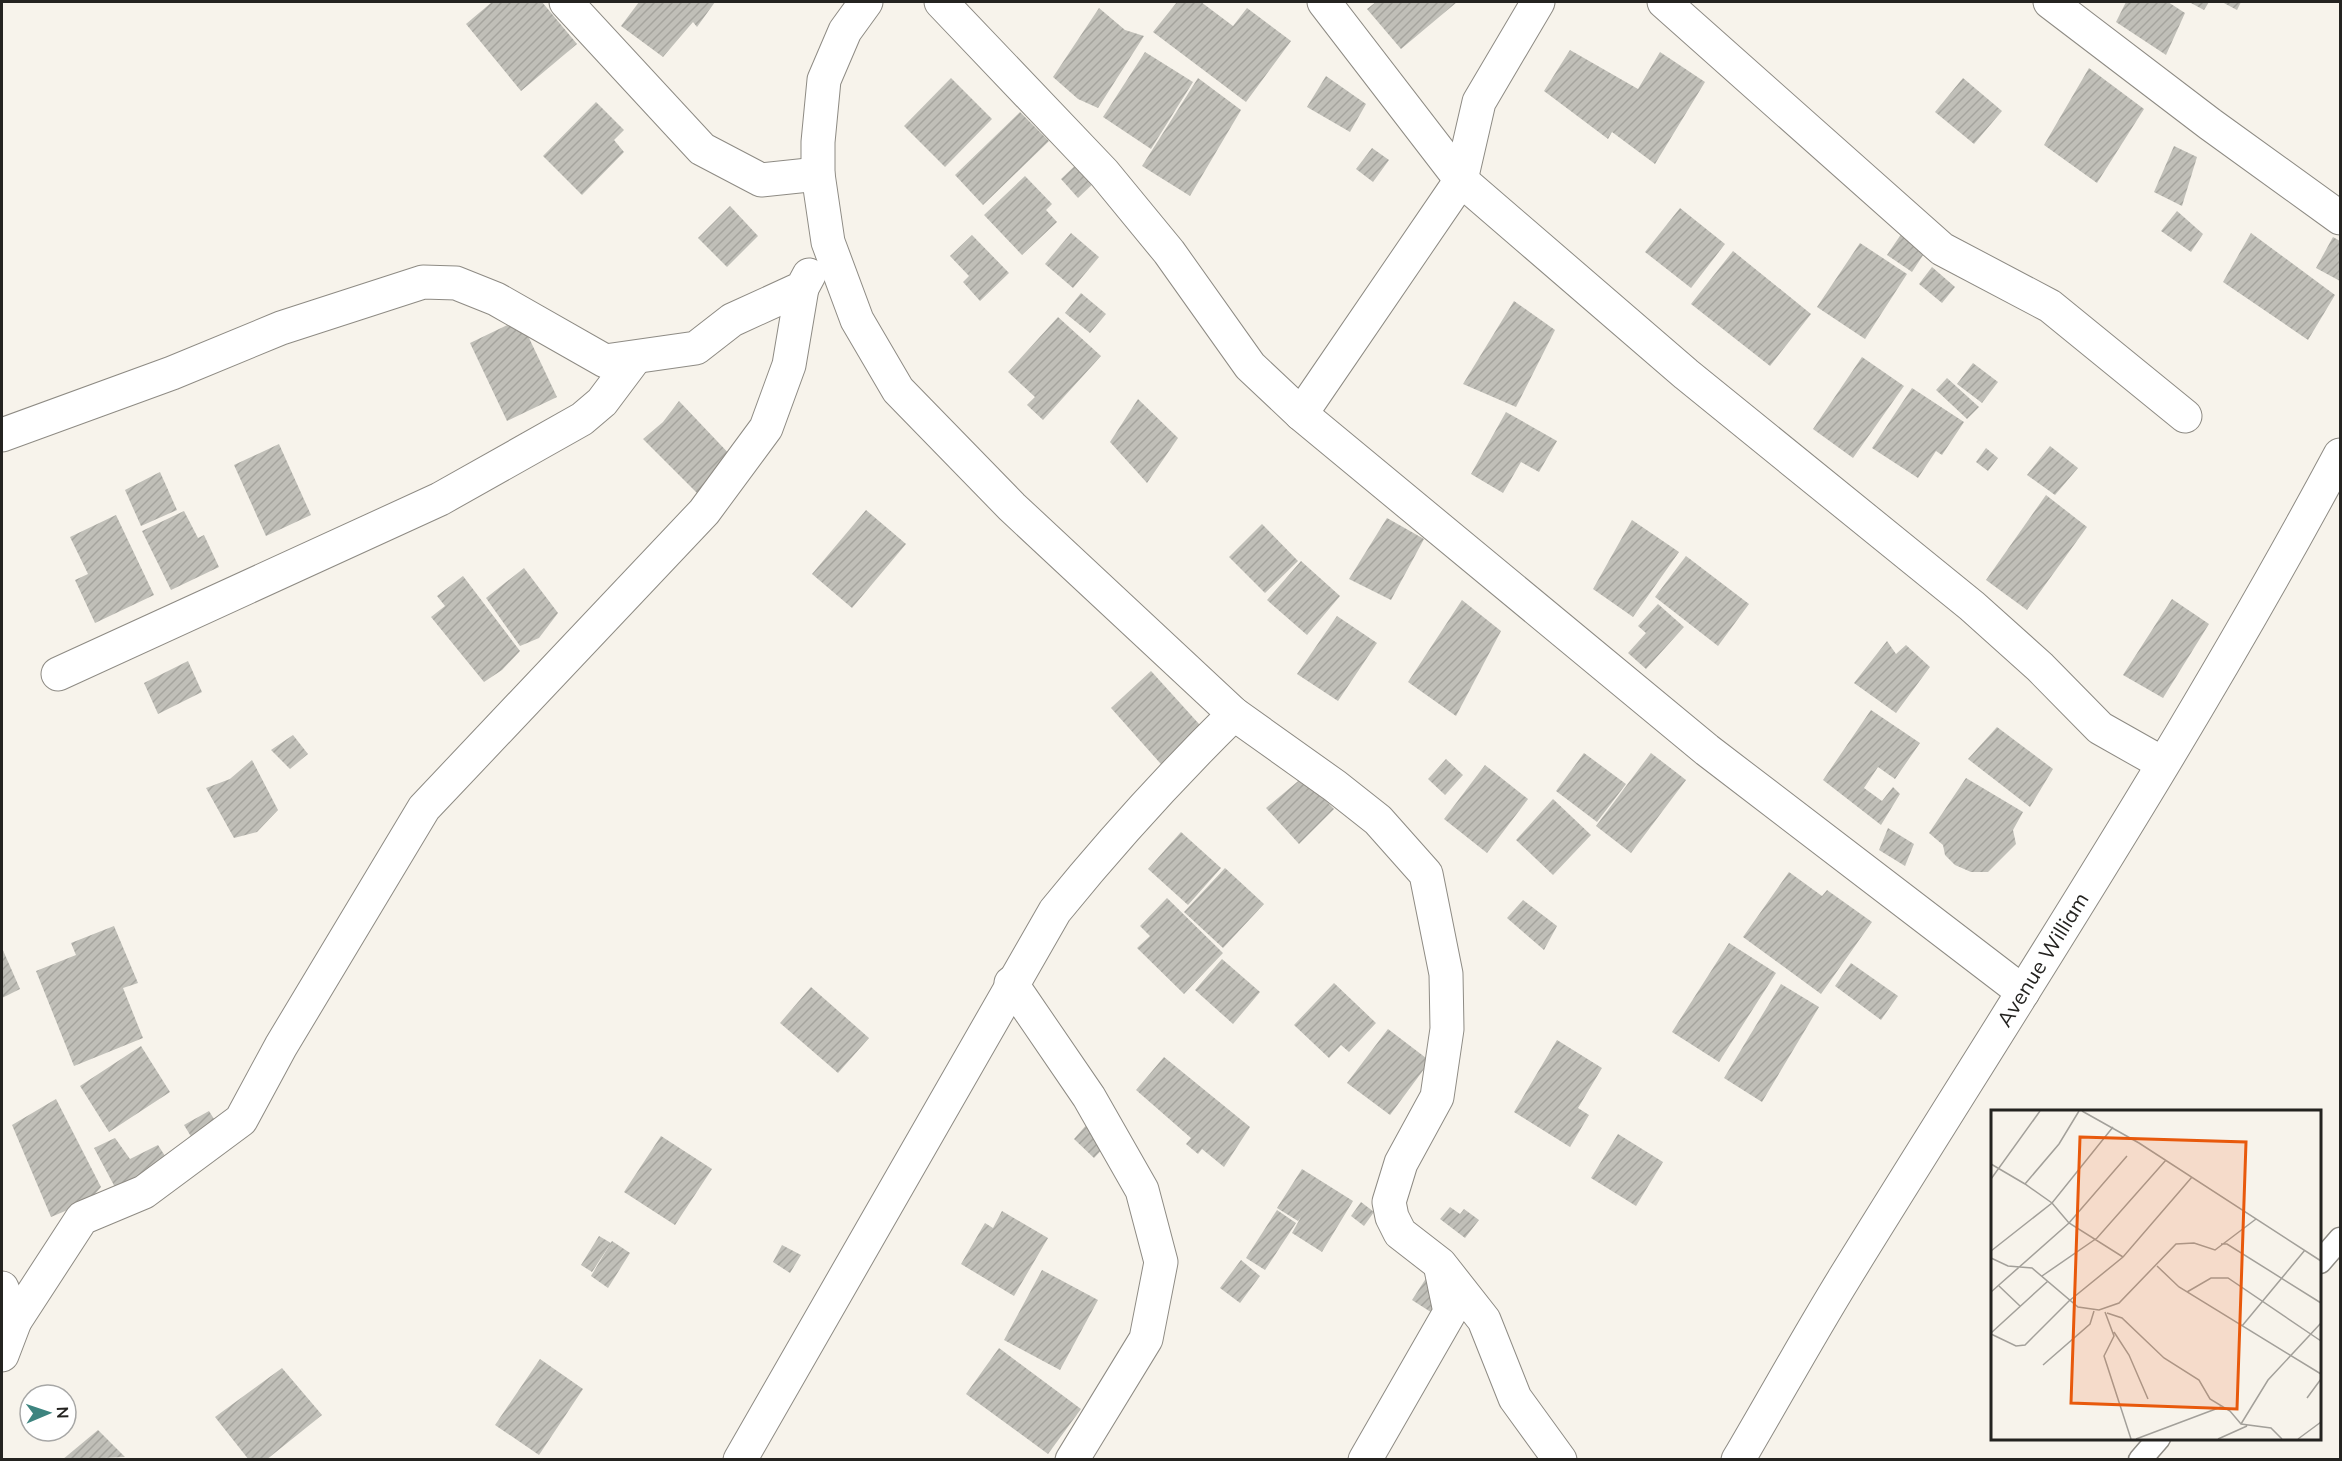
<svg xmlns="http://www.w3.org/2000/svg" width="2342" height="1461" font-family="Mulish,sans-serif">
	<style>
		.building { fill: url(#building-hatch) }
		.lines { fill: none; stroke-linecap: round; stroke-linejoin: round }
		.service-casing { stroke: #8e8b84; stroke-width: 25 }
		.minor-casing { stroke: #8e8b84; stroke-width: 35 }
		.service { stroke: #fff; stroke-width: 22 }
		.minor { stroke: #fff; stroke-width: 33 }
		.labels { text-anchor: middle; stroke-width: 4.5; stroke-linejoin: round; paint-order: stroke }
		.street-label { font-size: 21px; fill: #242320; stroke: #fff }
		.inset-road { fill: none; stroke: #a3a09a; stroke-width: 1.5 }
		.view { fill: #e8590c; fill-opacity: 0.15; stroke: #e8590c; stroke-width: 3 }
		.inset-edge { fill: none; stroke: #242320; stroke-width: 3 }
	</style>
	<defs>
		<pattern id="building-hatch" width="6" height="6" patternUnits="userSpaceOnUse" patternTransform="scale(1.5)"><rect width="6" height="6" fill="#c0bfb8"/><path d="M-1 1l2-2M0 6l6-6M5 7l2-2" fill="none" stroke="#a5a49e"/></pattern>
	</defs>
	<rect width="100%" height="100%" fill="#f7f3eb"/>
	<g class="building">
		<path d="M 492,2 L 542,2 L 577,44 L 521,91 L 466,24 Z"/>
		<path d="M 639,2 L 715,2 L 697,27 L 693,22 L 663,57 L 621,26 Z"/>
		<path d="M 1177,2 L 1201,2 L 1233,26 L 1247,8 L 1291,41 L 1246,102 L 1153,32 Z"/>
		<path d="M 1376,2 L 1457,2 L 1401,49 L 1367,9 Z"/>
		<path d="M 2126,2 L 2168,2 L 2185,13 L 2166,55 L 2116,22 Z"/>
		<path d="M 2189,2 L 2209,2 L 2204,10 Z"/>
		<path d="M 2222,2 L 2241,2 L 2237,10 Z"/>
		<path d="M 1099,8 L 1125,30 L 1144,36 L 1098,108 L 1078,99 L 1053,77 Z"/>
		<path d="M 1570,50 L 1638,89 L 1660,52 L 1705,82 L 1655,164 L 1612,132 L 1608,139 L 1544,91 Z"/>
		<path d="M 1145,52 L 1193,82 L 1151,149 L 1103,117 Z"/>
		<path d="M 2089,68 L 2144,109 L 2097,183 L 2044,145 Z"/>
		<path d="M 1326,76 L 1366,104 L 1350,132 L 1307,107 Z"/>
		<path d="M 951,78 L 992,119 L 945,167 L 904,126 Z"/>
		<path d="M 1198,78 L 1241,110 L 1190,196 L 1142,166 Z"/>
		<path d="M 1963,78 L 2002,111 L 1974,144 L 1935,112 Z"/>
		<path d="M 596,102 L 624,130 L 614,140 L 624,152 L 582,195 L 543,156 Z"/>
		<path d="M 1020,112 L 1049,141 L 983,205 L 955,175 Z"/>
		<path d="M 2174,146 L 2197,157 L 2182,206 L 2154,192 Z"/>
		<path d="M 1372,148 L 1389,160 L 1373,182 L 1356,169 Z"/>
		<path d="M 1080,161 L 1098,179 L 1078,198 L 1061,179 Z"/>
		<path d="M 1025,176 L 1052,204 L 1046,210 L 1057,222 L 1022,255 L 984,215 Z"/>
		<path d="M 730,206 L 758,236 L 727,267 L 698,238 Z"/>
		<path d="M 1680,208 L 1725,244 L 1691,288 L 1645,252 Z"/>
		<path d="M 2177,211 L 2203,234 L 2191,252 L 2161,231 Z"/>
		<path d="M 1906,227 L 1931,243 L 1912,272 L 1887,255 Z"/>
		<path d="M 1071,233 L 1099,257 L 1073,288 L 1045,264 Z"/>
		<path d="M 2251,233 L 2335,295 L 2308,340 L 2223,282 Z"/>
		<path d="M 972,235 L 1009,273 L 980,301 L 963,282 L 969,276 L 950,256 Z"/>
		<path d="M 2333,237 L 2340,241 L 2340,281 L 2316,268 Z"/>
		<path d="M 1860,243 L 1907,274 L 1865,339 L 1817,307 Z"/>
		<path d="M 1733,251 L 1811,314 L 1770,366 L 1691,304 Z"/>
		<path d="M 1932,267 L 1955,287 L 1942,303 L 1919,284 Z"/>
		<path d="M 1081,293 L 1106,314 L 1090,333 L 1065,313 Z"/>
		<path d="M 1514,301 L 1555,330 L 1516,407 L 1463,384 Z"/>
		<path d="M 1058,317 L 1101,356 L 1043,420 L 1027,405 L 1035,397 L 1008,372 Z"/>
		<path d="M 520,319 L 557,397 L 507,421 L 470,343 Z"/>
		<path d="M 1862,357 L 1904,386 L 1853,458 L 1813,429 Z"/>
		<path d="M 1973,363 L 1998,382 L 1982,403 L 1957,384 Z"/>
		<path d="M 1947,378 L 1979,407 L 1967,419 L 1936,390 Z"/>
		<path d="M 1912,388 L 1964,422 L 1942,455 L 1936,451 L 1918,478 L 1872,448 Z"/>
		<path d="M 1138,399 L 1178,438 L 1147,483 L 1110,442 Z"/>
		<path d="M 679,401 L 735,460 L 700,496 L 643,439 L 663,422 Z"/>
		<path d="M 1506,412 L 1557,441 L 1539,472 L 1521,462 L 1503,493 L 1471,474 Z"/>
		<path d="M 279,444 L 311,515 L 266,536 L 234,465 Z"/>
		<path d="M 2050,446 L 2078,468 L 2055,495 L 2027,475 Z"/>
		<path d="M 1986,448 L 1998,458 L 1988,471 L 1976,462 Z"/>
		<path d="M 160,472 L 177,510 L 141,526 L 125,490 Z"/>
		<path d="M 2046,495 L 2087,527 L 2027,610 L 1986,580 Z"/>
		<path d="M 866,510 L 906,544 L 852,608 L 812,574 Z"/>
		<path d="M 184,511 L 198,538 L 204,535 L 219,567 L 171,590 L 142,531 Z"/>
		<path d="M 116,515 L 154,595 L 95,623 L 75,580 L 88,574 L 70,537 Z"/>
		<path d="M 1387,518 L 1424,539 L 1391,600 L 1349,579 Z"/>
		<path d="M 1632,520 L 1679,552 L 1633,617 L 1593,589 Z"/>
		<path d="M 1262,524 L 1298,561 L 1265,593 L 1229,557 Z"/>
		<path d="M 1686,556 L 1749,604 L 1718,646 L 1655,597 Z"/>
		<path d="M 1301,561 L 1340,596 L 1307,635 L 1267,600 Z"/>
		<path d="M 524,568 L 558,613 L 539,638 L 520,646 L 486,598 Z"/>
		<path d="M 463,576 L 520,651 L 502,670 L 484,682 L 431,617 L 445,606 L 437,596 Z"/>
		<path d="M 2172,599 L 2209,624 L 2163,698 L 2123,675 Z"/>
		<path d="M 1462,600 L 1501,631 L 1456,716 L 1408,682 Z"/>
		<path d="M 1658,604 L 1684,627 L 1646,669 L 1628,653 L 1646,633 L 1638,626 Z"/>
		<path d="M 1337,616 L 1377,643 L 1338,701 L 1297,674 Z"/>
		<path d="M 1887,641 L 1896,654 L 1906,645 L 1930,667 L 1896,713 L 1854,683 Z"/>
		<path d="M 188,661 L 202,692 L 158,714 L 144,683 Z"/>
		<path d="M 1151,671 L 1209,735 L 1168,772 L 1111,708 Z"/>
		<path d="M 1871,710 L 1920,743 L 1895,779 L 1878,767 L 1864,788 L 1882,801 L 1893,787 L 1900,794 L 1881,825 L 1823,780 Z"/>
		<path d="M 1997,727 L 2053,769 L 2030,807 L 1968,759 Z"/>
		<path d="M 293,735 L 308,754 L 290,769 L 271,750 Z"/>
		<path d="M 1584,753 L 1626,784 L 1597,822 L 1556,791 Z"/>
		<path d="M 1651,753 L 1686,780 L 1631,853 L 1596,826 Z"/>
		<path d="M 1446,759 L 1463,775 L 1445,795 L 1428,779 Z"/>
		<path d="M 252,760 L 278,810 L 257,832 L 234,838 L 206,788 L 230,779 Z"/>
		<path d="M 1485,765 L 1528,799 L 1487,853 L 1444,819 Z"/>
		<path d="M 1303,777 L 1334,809 L 1299,844 L 1266,808 Z"/>
		<path d="M 1966,778 L 2023,812 L 2013,830 L 2016,844 L 1988,872 L 1971,872 L 1955,865 L 1945,855 L 1943,845 L 1929,833 Z"/>
		<path d="M 1553,799 L 1591,835 L 1553,875 L 1516,840 Z"/>
		<path d="M 1888,828 L 1914,844 L 1905,866 L 1879,850 Z"/>
		<path d="M 1181,832 L 1221,868 L 1188,905 L 1148,869 Z"/>
		<path d="M 1225,868 L 1264,904 L 1223,948 L 1184,912 Z"/>
		<path d="M 1789,872 L 1822,896 L 1827,890 L 1872,922 L 1821,994 L 1743,937 Z"/>
		<path d="M 1167,898 L 1223,953 L 1184,994 L 1137,948 L 1150,936 L 1140,926 Z"/>
		<path d="M 1523,900 L 1557,926 L 1544,950 L 1507,918 Z"/>
		<path d="M 114,926 L 138,983 L 123,988 L 143,1038 L 74,1066 L 36,971 L 76,955 L 71,943 Z"/>
		<path d="M 1729,943 L 1776,973 L 1719,1062 L 1672,1032 Z"/>
		<path d="M 2,948 L 20,989 L 2,998 Z"/>
		<path d="M 1222,959 L 1260,992 L 1233,1024 L 1195,990 Z"/>
		<path d="M 1851,963 L 1898,996 L 1881,1020 L 1835,986 Z"/>
		<path d="M 1334,983 L 1376,1023 L 1349,1052 L 1341,1045 L 1329,1058 L 1294,1025 Z"/>
		<path d="M 1781,984 L 1819,1007 L 1762,1102 L 1724,1078 Z"/>
		<path d="M 811,987 L 869,1038 L 838,1073 L 780,1023 Z"/>
		<path d="M 1388,1029 L 1430,1061 L 1390,1115 L 1347,1083 Z"/>
		<path d="M 1557,1040 L 1602,1068 L 1578,1108 L 1589,1115 L 1570,1147 L 1514,1112 Z"/>
		<path d="M 141,1046 L 170,1092 L 109,1132 L 80,1086 Z"/>
		<path d="M 1164,1057 L 1250,1127 L 1224,1167 L 1202,1149 L 1198,1154 L 1186,1144 L 1191,1138 L 1136,1090 Z"/>
		<path d="M 56,1099 L 101,1187 L 89,1201 L 51,1217 L 12,1125 Z"/>
		<path d="M 209,1111 L 219,1127 L 195,1143 L 184,1125 Z"/>
		<path d="M 1089,1122 L 1110,1141 L 1094,1158 L 1074,1139 Z"/>
		<path d="M 1618,1134 L 1663,1162 L 1636,1206 L 1591,1178 Z"/>
		<path d="M 661,1136 L 712,1169 L 675,1225 L 624,1192 Z"/>
		<path d="M 115,1138 L 130,1159 L 158,1145 L 167,1159 L 117,1191 L 94,1148 Z"/>
		<path d="M 1302,1169 L 1353,1201 L 1322,1252 L 1292,1233 L 1301,1217 L 1298,1221 L 1277,1208 Z"/>
		<path d="M 1361,1202 L 1374,1212 L 1364,1226 L 1351,1216 Z"/>
		<path d="M 1450,1207 L 1460,1214 L 1464,1209 L 1479,1220 L 1465,1238 L 1440,1219 Z"/>
		<path d="M 1277,1210 L 1296,1223 L 1265,1270 L 1246,1258 Z"/>
		<path d="M 1002,1211 L 1048,1238 L 1014,1296 L 961,1264 L 985,1223 L 993,1228 Z"/>
		<path d="M 599,1236 L 611,1243 L 592,1272 L 581,1265 Z"/>
		<path d="M 612,1241 L 630,1253 L 608,1288 L 591,1276 Z"/>
		<path d="M 782,1245 L 801,1255 L 790,1273 L 773,1262 Z"/>
		<path d="M 1241,1260 L 1260,1276 L 1240,1303 L 1220,1288 Z"/>
		<path d="M 1434,1266 L 1448,1323 L 1412,1300 Z"/>
		<path d="M 1042,1270 L 1098,1300 L 1060,1370 L 1004,1340 Z"/>
		<path d="M 999,1348 L 1081,1409 L 1048,1454 L 966,1394 Z"/>
		<path d="M 540,1359 L 583,1389 L 539,1455 L 495,1425 Z"/>
		<path d="M 282,1368 L 322,1415 L 266,1460 L 249,1460 L 215,1417 Z"/>
		<path d="M 98,1430 L 125,1457 L 62,1460 Z"/>
	</g>
	<g class="lines">
		<defs>
			<g id="service">
				<path d="M 2320,1262 L 2340,1239"/>
				<path d="M 2140,1460 L 2159,1438"/>
			</g>
			<g id="minor">
				<path d="M 566,2 L 702,149 L 761,180 L 818,174"/>
				<path d="M 866,2 L 845,31 L 824,80 L 818,142 L 818,174 L 828,242 L 857,320 L 898,390 L 1012,507 L 1234,714 L 1335,786 L 1378,820 L 1426,874 L 1446,974 L 1447,1029 L 1437,1097 L 1401,1163 L 1389,1202 L 1392,1217 L 1400,1233 L 1440,1264 L 1484,1320 L 1515,1398 L 1560,1460"/>
				<path d="M 941,2 L 1104,173 L 1169,252 L 1250,366 L 1301,414 L 1707,750 L 2023,992"/>
				<path d="M 1324,2 L 1461,180 L 1686,374 L 1972,606 L 2040,667 L 2100,728 L 2162,763"/>
				<path d="M 1664,2 L 1942,249 L 2050,306 L 2185,416"/>
				<path d="M 2050,2 L 2210,124 L 2340,218"/>
				<path d="M 1301,414 L 1461,180 L 1479,102 L 1538,2"/>
				<path d="M 2,435 L 172,373 L 281,328 L 423,282 L 456,283 L 496,299 L 605,361 L 696,348 L 732,320 L 802,288 L 809,275"/>
				<path d="M 58,674 L 440,499 L 582,419 L 602,402 L 635,358"/>
				<path d="M 1011,983 L 1089,1097 L 1142,1190 L 1161,1262 L 1146,1339 L 1072,1460"/>
				<path d="M 2,1288 L 15,1321"/>
				<path d="M 2,1355 L 15,1321 L 82,1218 L 144,1192 L 241,1120 L 281,1046 L 424,808 L 704,512 L 766,428 L 789,365 L 802,288"/>
				<path d="M 740,1460 L 1055,911 C 1111,842 1170,777 1234,714"/>
				<path d="M 1365,1460 L 1450,1312 L 1441,1269"/>
				<path id="s1" d="M 1738,1460 C 1774,1399 1808,1337 1845,1277 C 2013,1005 2189,737 2340,455"/>
			</g>
		</defs>
		<use href="#service" class="service-casing"/>
		<use href="#minor" class="minor-casing"/>
		<use href="#service" class="service"/>
		<use href="#minor" class="minor"/>
	</g>
	<g class="labels">
		<g class="street-label">
			<text dy="7" stroke="none"><textPath href="#s1" startOffset="586">Avenue William</textPath></text>
		</g>
	</g>
	<g transform="translate(1991 1110)">
		<rect width="330" height="330" fill="#f7f3eb"/>
		<path class="inset-road" d="M 91,1 L 148,33 L 330,151M 0,54 L 34,74 L 61,93 L 78,113 L 132,147M 0,69 L 49,1M 34,74 L 68,34 L 88,1M 230,134 L 236,134 L 330,193M 0,141 L 61,93 L 122,17M 0,148 L 17,156 L 41,158 L 87,197 L 108,200 L 128,193 L 185,134 L 203,133 L 224,140 L 265,109M 166,156 L 188,177 L 330,264M 51,166 L 106,128 L 175,50M 8,176 L 29,196M 0,182 L 78,113 L 136,46M 196,182 L 220,168 L 237,168 L 330,231M 114,202 L 123,226 L 113,246 L 140,329M 116,203 L 131,208 L 173,248 L 208,270 L 219,289 L 239,301 L 250,314 L 280,318 L 291,329M 251,216 L 314,140M 123,222 L 138,245 L 157,289M 0,223 L 57,171M 0,224 L 25,236 L 34,235 L 78,191 L 132,147 L 201,67M 52,255 L 99,214 L 103,201M 316,288 L 330,269M 250,314 L 277,270 L 330,213M 145,329 L 230,297M 227,329 L 256,316M 307,329 L 330,312"/>
		<path class="view" d="M 89,27 L 255,32 L 246,299 L 80,293 Z"/>
		<rect width="330" height="330" class="inset-edge"/>
	</g>
	<rect width="2342" height="1461" fill="none" stroke="#242320" stroke-width="6"/>
	<g transform="translate(48 1413) rotate(88)"><circle r="28" fill="#ffffff" stroke="#a7a7a6" stroke-width="1.5"/>
	<path d="M0-4.5L10 22L0 15L-10 22Z" fill="#3d847f"/>
	<text y="-9" font-size="16" font-weight="bold" text-anchor="middle" fill="#242320">N</text>
	</g>
</svg>
